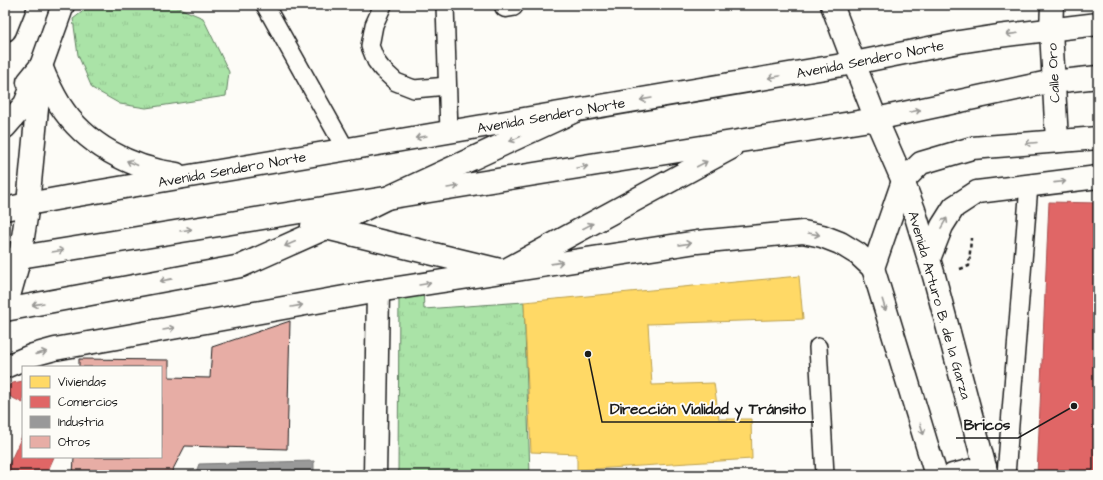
<svg xmlns="http://www.w3.org/2000/svg" width="1103" height="480" font-family="'Architects Daughter',sans-serif">
	<style>
		.grass { fill: url(#grass-tufts); stroke: #638062 }
		.homes { fill: #ffd966; stroke: #bba050 }
		.shops { fill: #e06666; stroke: #a55050 }
		.industry { fill: #999; stroke: #747474 }
		.building { fill: #e7ada5; stroke: #1c1c1c }
		.lines { fill: none; stroke-linecap: round; stroke-linejoin: round }
		.lane-casing { stroke: #1c1c1c; stroke-width: 20 }
		.street-casing { stroke: #1c1c1c; stroke-width: 25 }
		.secondary-casing { stroke: #1c1c1c; stroke-width: 25 }
		.primary-casing { stroke: #1c1c1c; stroke-width: 25 }
		.highway-casing { stroke: #1c1c1c; stroke-width: 25 }
		.path { stroke: #1c1c1c; stroke-width: 2.5; stroke-dasharray: 4 3; stroke-linecap: butt }
		.lane { stroke: #fdfcf7; stroke-width: 17 }
		.street { stroke: #fdfcf7; stroke-width: 22 }
		.secondary { stroke: #fdfcf7; stroke-width: 22 }
		.primary { stroke: #fdfcf7; stroke-width: 22 }
		.highway { stroke: #fdfcf7; stroke-width: 22 }
		.oneway { stroke: #989794 }
		.labels { text-anchor: middle; stroke-width: 4; stroke-linejoin: round; paint-order: stroke }
		.street-label { font-size: 14px; fill: #1c1c1c; stroke: #fdfcf7 }
		.leader { fill: none; stroke: #1c1c1c; stroke-width: 1.5 }
		.callout-dot { fill: #1c1c1c; stroke: #fdfcf7; stroke-width: 1.5 }
		.callout-label { font-size: 15px; text-anchor: middle; font-weight: bold; fill: #1c1c1c; stroke: #fdfcf7; stroke-width: 4; stroke-linejoin: round; paint-order: stroke }
	</style>
	<defs>
		<pattern id="grass-tufts" width="24" height="20" patternUnits="userSpaceOnUse"><rect width="24" height="20" fill="#aae3a7"/><path d="M3 7l-1-3M5 7V3M7 7l1-3M15 17l-1-3M17 17v-4M19 17l1-3" fill="none" stroke="#92c28f"/></pattern>
	</defs>
	<rect width="100%" height="100%" fill="#fdfcf7"/>
	<filter id="ink" filterUnits="userSpaceOnUse"><feTurbulence type="fractalNoise" baseFrequency=".025" numOctaves="2"/><feDisplacementMap in="SourceGraphic" scale="8" xChannelSelector="R" yChannelSelector="G"/><feConvolveMatrix kernelMatrix="1 2 1 2 8 2 1 2 1" color-interpolation-filters="sRGB"/></filter>
	<g filter="url(#ink)">
		<g class="grass">
			<path d="M 91,5 L 172,5 L 203,18 L 229,72 L 226,96 L 146,108 L 120,104 L 92,88 L 78,55 L 73,19 Z"/>
			<path d="M 423,286 L 424,309 L 524,302 L 530,474 L 517,475 L 398,475 L 399,292 Z"/>
		</g>
		<path class="homes" d="M 799,276 L 803,319 L 648,324 L 652,385 L 714,383 L 719,419 L 751,419 L 752,459 L 577,470 L 577,454 L 531,452 L 524,302 Z"/>
		<g class="shops">
			<path d="M 1049,202 L 1098,203 L 1098,475 L 1037,475 Z"/>
			<path d="M 23,381 L 23,403 L 5,394 L 5,388 L 13,383 Z"/>
			<path d="M 23,434 L 23,457 L 54,457 L 46,475 L 5,475 L 5,473 Z"/>
		</g>
		<path class="industry" d="M 314,461 L 314,475 L 195,475 L 199,464 Z"/>
		<path class="building" d="M 290,321 L 287,449 L 185,446 L 170,475 L 73,475 L 74,457 L 161,457 L 161,367 L 79,367 L 79,359 L 169,360 L 169,377 L 210,378 L 212,347 Z"/>
		<g class="lines">
			<defs>
				<g id="lane">
					<path d="M 265,5 L 346,150"/>
					<path d="M 383,5 L 374,25 L 370,46 L 376,61 L 382,69 L 396,82 L 414,89 L 447,86"/>
					<path d="M 445,5 L 449,132"/>
					<path d="M 818,347 L 825,475"/>
					<path d="M 1006,475 L 1029,185"/>
				</g>
				<g id="street">
					<path d="M 832,5 L 854,63"/>
					<path d="M 1052,5 L 1051,30 L 1057,141"/>
					<path d="M 506,6 L 512,5"/>
					<path d="M 5,367 L 33,355 L 55,349 L 378,291 L 697,242 L 803,232 L 822,236 L 840,243 L 858,254 L 873,268"/>
					<path d="M 375,475 L 378,291"/>
					<path d="M 953,475 L 985,467"/>
				</g>
				<g id="secondary">
					<path d="M 854,63 L 876,119 L 903,181 L 914,210 L 934,276 L 987,475"/>
					<path d="M 28,82 L 41,66 L 63,5"/>
					<path d="M 873,268 L 936,475"/>
				</g>
				<g id="primary">
					<path d="M 41,66 C 46,79 52,92 60,105 C 85,144 130,168 176,174"/>
					<path d="M 5,127 L 25,104 L 38,72"/>
					<path d="M 5,209 L 28,204 L 72,196 L 854,63 L 959,42 L 998,36 L 1098,24"/>
					<path d="M 312,226 L 326,228 L 504,271 L 731,148"/>
					<path d="M 929,259 L 942,226 L 954,207 L 977,192 L 1098,177"/>
					<path d="M 5,261 L 20,257 L 876,119 L 1044,83 L 1098,77"/>
					<path d="M 873,268 L 903,181 L 921,163 L 972,148 L 1098,138"/>
				</g>
				<g id="highway">
					<path d="M 5,30 L 15,5"/>
					<path d="M 5,310 L 241,266 L 326,228 L 387,198 L 575,111"/>
					<path d="M 5,310 L 20,257 L 28,204 L 41,66"/>
				</g>
			</defs>
			<use href="#lane" class="lane-casing"/>
			<use href="#street" class="street-casing"/>
			<use href="#secondary" class="secondary-casing"/>
			<use href="#primary" class="primary-casing"/>
			<use href="#highway" class="highway-casing"/>
			<g class="path">
				<path d="M 946,8 L 960,5"/>
				<path d="M 960,269 L 969,266 L 971,238"/>
			</g>
			<use href="#lane" class="lane"/>
			<use href="#street" class="street"/>
			<use href="#secondary" class="secondary"/>
			<use href="#primary" class="primary"/>
			<use href="#highway" class="highway"/>
		</g>
		<defs><path id="oneway-shaft" d="M-6 0H5M1.5-3L5.5 0L1.5 3" fill="none" stroke-width="1.6" stroke-linecap="round" stroke-linejoin="round"/></defs>
		<g class="oneway">
			<use href="#oneway-shaft" transform="translate(1012 34) rotate(173)"/>
			<use href="#oneway-shaft" transform="translate(774 77) rotate(170)"/>
			<use href="#oneway-shaft" transform="translate(646 99) rotate(170)"/>
			<use href="#oneway-shaft" transform="translate(915 111) rotate(-12)"/>
			<use href="#oneway-shaft" transform="translate(421 137) rotate(170)"/>
			<use href="#oneway-shaft" transform="translate(515 139) rotate(155)"/>
			<use href="#oneway-shaft" transform="translate(1031 143) rotate(175)"/>
			<use href="#oneway-shaft" transform="translate(132 163) rotate(-157)"/>
			<use href="#oneway-shaft" transform="translate(702 164) rotate(-28)"/>
			<use href="#oneway-shaft" transform="translate(582 167) rotate(-9)"/>
			<use href="#oneway-shaft" transform="translate(1060 182) rotate(-6)"/>
			<use href="#oneway-shaft" transform="translate(453 187) rotate(-9)"/>
			<use href="#oneway-shaft" transform="translate(944 223) rotate(-60)"/>
			<use href="#oneway-shaft" transform="translate(588 226) rotate(-28)"/>
			<use href="#oneway-shaft" transform="translate(186 230) rotate(-9)"/>
			<use href="#oneway-shaft" transform="translate(814 234) rotate(10)"/>
			<use href="#oneway-shaft" transform="translate(290 244) rotate(156)"/>
			<use href="#oneway-shaft" transform="translate(685 244) rotate(-8)"/>
			<use href="#oneway-shaft" transform="translate(58 251) rotate(-9)"/>
			<use href="#oneway-shaft" transform="translate(557 263) rotate(-8)"/>
			<use href="#oneway-shaft" transform="translate(166 280) rotate(169)"/>
			<use href="#oneway-shaft" transform="translate(425 284) rotate(-9)"/>
			<use href="#oneway-shaft" transform="translate(38 304) rotate(170)"/>
			<use href="#oneway-shaft" transform="translate(884 305) rotate(73)"/>
			<use href="#oneway-shaft" transform="translate(297 306) rotate(-10)"/>
			<use href="#oneway-shaft" transform="translate(169 329) rotate(-10)"/>
			<use href="#oneway-shaft" transform="translate(41 353) rotate(-13)"/>
			<use href="#oneway-shaft" transform="translate(922 429) rotate(73)"/>
		</g>
	</g>
	<g class="labels">
		<g class="street-label">
			<text transform="translate(870 59) rotate(-11)" y="5">Avenida Sendero Norte</text>
			<text transform="translate(1053 73) rotate(-93)" y="5">Calle Oro</text>
			<text transform="translate(551 115) rotate(-10)" y="5">Avenida Sendero Norte</text>
			<text transform="translate(232 169) rotate(-10)" y="5">Avenida Sendero Norte</text>
			<text transform="translate(940 305) rotate(74)" y="5">Avenida Arturo B. de la Garza</text>
		</g>
	</g>
	<path class="leader" d="M588 354L602 422H814M1074 406L1018 438H956"/>
	<g class="callout-dot">
		<circle cx="588" cy="354" r="4"/>
		<circle cx="1074" cy="406" r="4"/>
	</g>
	<g class="callout-label">
		<text x="708" y="414">Dirección Vialidad y Tránsito</text>
		<text x="987" y="430">Bricos</text>
	</g>
	<rect width="1103" height="480" fill="none" stroke="#fdfcf7" stroke-width="20"/>
	<rect x="10" y="10" width="1083" height="460" fill="none" stroke="#1c1c1c" stroke-width="1.5" filter="url(#ink)"/>
	<rect x="22" y="366" width="140" height="92" fill="#fdfcf7" stroke="#a3a29f"/>
	<rect x="30" y="376" width="20" height="12" fill="#ffd966" stroke="#a3a29f"/>
	<text x="58" y="386" font-size="12" fill="#1c1c1c">Viviendas</text>
	<rect x="30" y="396" width="20" height="12" fill="#e06666" stroke="#a3a29f"/>
	<text x="58" y="406" font-size="12" fill="#1c1c1c">Comercios</text>
	<rect x="30" y="416" width="20" height="12" fill="#999999" stroke="#a3a29f"/>
	<text x="58" y="426" font-size="12" fill="#1c1c1c">Industria</text>
	<rect x="30" y="436" width="20" height="12" fill="#e7ada5" stroke="#a3a29f"/>
	<text x="58" y="446" font-size="12" fill="#1c1c1c">Otros</text>
</svg>
